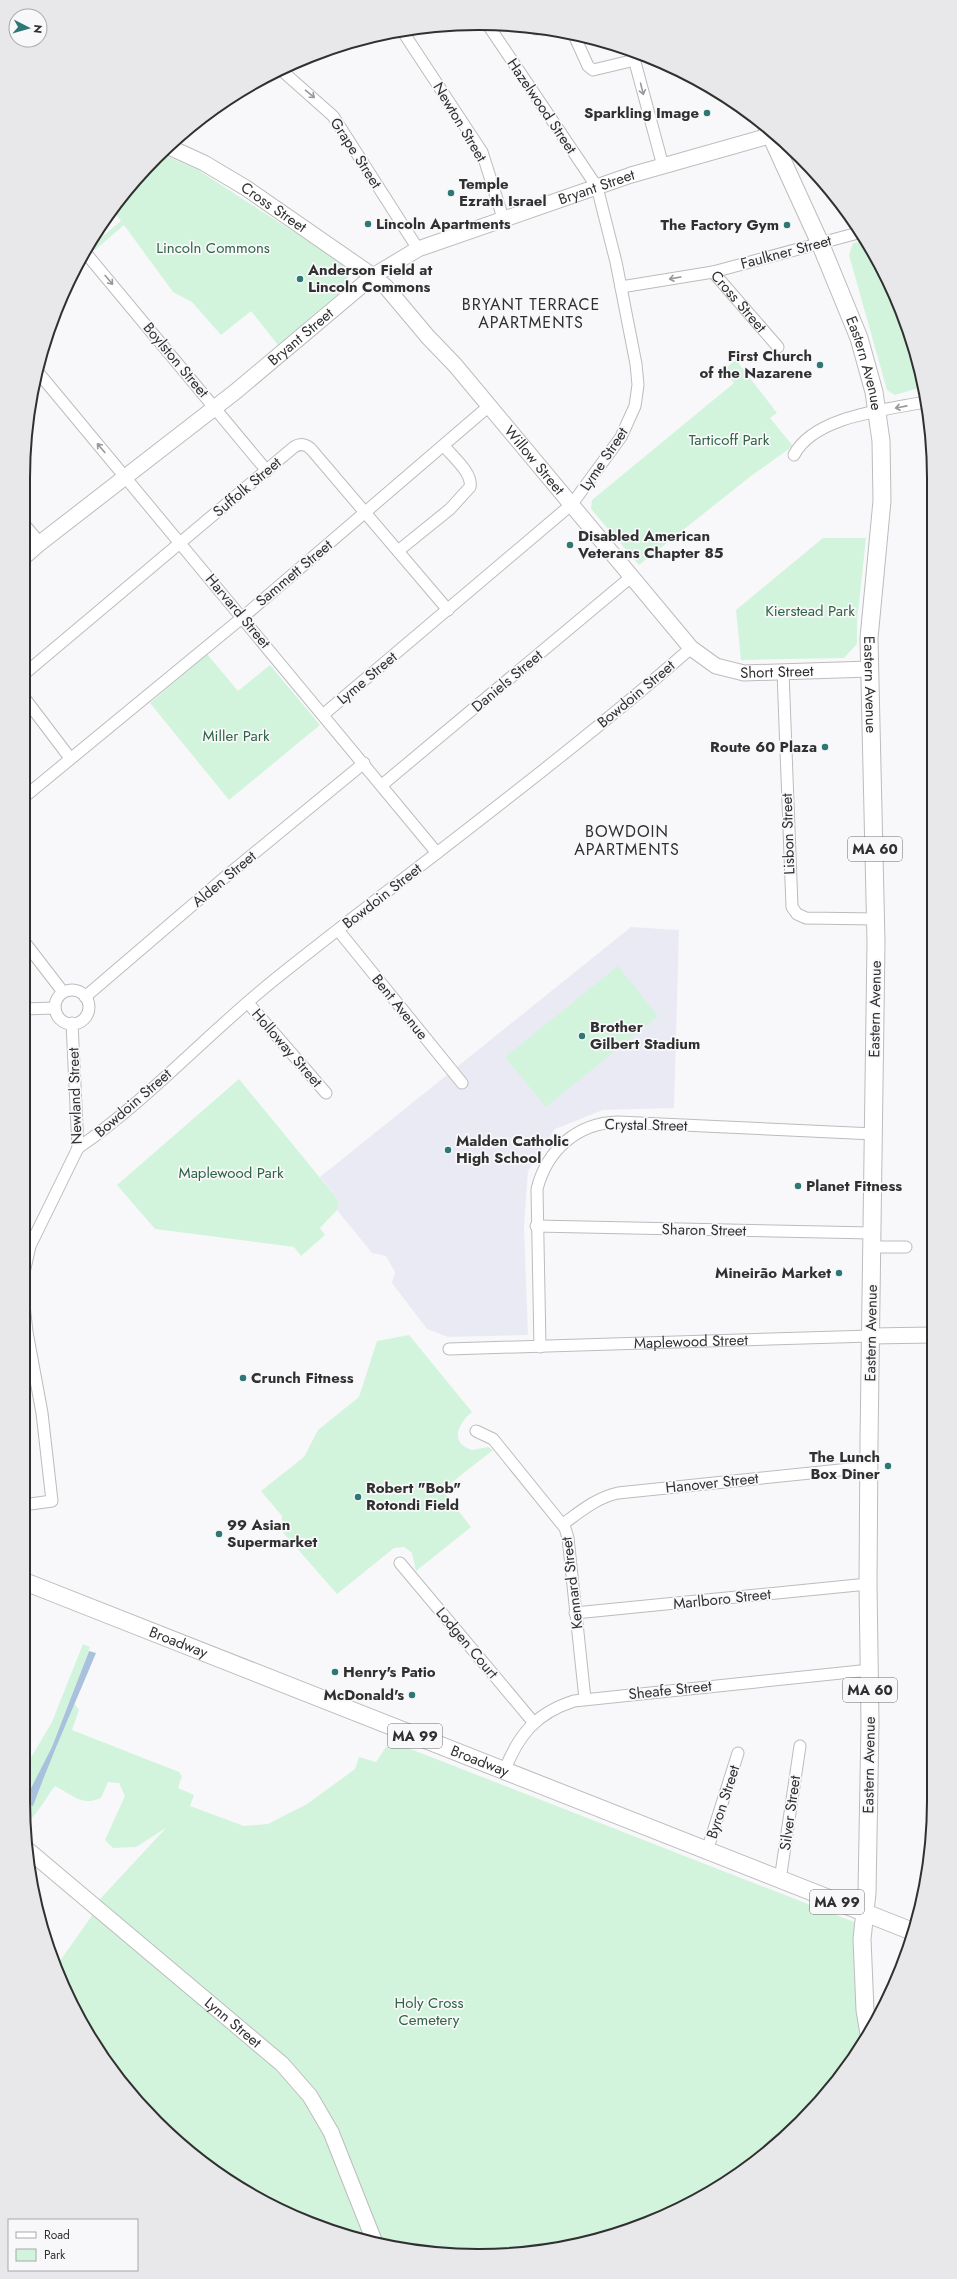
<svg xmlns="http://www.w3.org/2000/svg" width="957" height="2279" font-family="Jost,sans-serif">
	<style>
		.built { fill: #eaeaf4 }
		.green { fill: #d2f4dc }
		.water { fill: #aac1dd }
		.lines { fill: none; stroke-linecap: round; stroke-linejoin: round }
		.minor-casing { stroke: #bcbcbe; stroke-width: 13 }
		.secondary-casing { stroke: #bcbcbe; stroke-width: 17 }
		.primary-casing { stroke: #bcbcbe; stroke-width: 19 }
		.minor { stroke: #fff; stroke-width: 11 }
		.secondary { stroke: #fff; stroke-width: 15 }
		.primary { stroke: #fff; stroke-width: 17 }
		.oneway { stroke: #989898 }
		.poi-dot { fill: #2e7774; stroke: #f8f8fa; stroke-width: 1.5 }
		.labels { text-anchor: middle; stroke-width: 3.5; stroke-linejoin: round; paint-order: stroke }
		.shield { fill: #f8f8fa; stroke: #6c6c6d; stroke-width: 1 }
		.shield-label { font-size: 14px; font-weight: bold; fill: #303031 }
		.street-label { font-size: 15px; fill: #303031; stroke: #f8f8fa }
		.poi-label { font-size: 15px; font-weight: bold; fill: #303031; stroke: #f8f8fa; text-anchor: start }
		.park-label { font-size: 15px; fill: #2f6444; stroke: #f8f8fa }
		.neighbourhood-label { font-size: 16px; letter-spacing: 1px; fill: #303031; stroke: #f8f8fa }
		.rim { fill: none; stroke: #303031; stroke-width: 2 }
	</style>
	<rect width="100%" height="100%" fill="#f8f8fa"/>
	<path class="built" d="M 631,927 L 679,930 L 674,1108 L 603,1110 L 555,1129 L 528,1171 L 524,1226 L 528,1335 L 448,1337 L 427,1329 L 392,1283 L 395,1272 L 386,1256 L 372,1253 L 337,1210 L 339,1201 L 320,1177 Z"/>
	<g class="green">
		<path d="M 162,154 L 198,170 L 342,263 L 348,275 L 345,288 L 278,345 L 251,311 L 221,335 L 192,302 L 173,292 L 124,225 L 95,250 L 91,246 L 121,221 L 113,211 L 136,178 Z"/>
		<path d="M 863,241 L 899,304 L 922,387 L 895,395 L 887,390 L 849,255 L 853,243 Z"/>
		<path d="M 736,360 L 777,413 L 770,418 L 793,446 L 751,476 L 639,565 L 591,509 L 592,500 L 734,383 L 723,370 Z"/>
		<path d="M 823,538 L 866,538 L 857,622 L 857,644 L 844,658 L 741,660 L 736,610 Z"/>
		<path d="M 207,654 L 238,691 L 270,665 L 320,725 L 229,800 L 150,703 Z"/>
		<path d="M 618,966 L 658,1016 L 546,1107 L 505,1057 Z"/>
		<path d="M 239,1079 L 339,1201 L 337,1210 L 320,1228 L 325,1235 L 301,1256 L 294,1247 L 155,1229 L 117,1185 Z"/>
		<path d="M 409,1335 L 472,1412 C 458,1423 449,1443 472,1450 L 488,1447 L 493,1450 L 442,1490 L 471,1527 L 416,1571 L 412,1553 L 404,1547 L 394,1548 L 337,1594 L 281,1530 L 282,1516 L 261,1491 L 304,1457 L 318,1430 L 359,1397 L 377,1341 Z"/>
		<path d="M 83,1644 L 90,1647 L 71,1699 L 79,1710 L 72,1730 L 179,1772 L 182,1776 L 178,1788 L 194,1795 L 190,1806 L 244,1826 L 268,1824 L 307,1804 L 355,1769 L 359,1757 L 376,1762 L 390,1741 L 854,1922 L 861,2045 L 821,2101 L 779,2143 L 706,2195 L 625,2232 L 567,2247 L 478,2256 L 390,2247 L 332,2232 L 251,2195 L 201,2162 L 136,2101 L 84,2028 L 55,1964 L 57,1965 L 91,1917 L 101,1898 L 166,1828 L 136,1847 L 113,1848 L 105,1840 L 125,1796 L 119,1783 L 108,1782 L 101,1798 C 81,1807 72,1794 55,1786 C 48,1794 35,1820 25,1822 L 23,1771 L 52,1722 Z"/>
	</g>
	<path class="water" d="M 89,1651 L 96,1653 C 75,1704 52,1754 33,1806 L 24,1802 L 52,1747 Z"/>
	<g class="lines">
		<defs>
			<g id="minor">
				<path d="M 536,29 L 539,27"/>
				<path d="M 403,32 L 482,152 L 503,218"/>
				<path d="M 574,35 L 588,66 L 593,70 L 635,60"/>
				<path d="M 632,51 L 663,166"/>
				<path d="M 280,69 L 333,116 L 418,249"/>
				<path d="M 84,251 L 267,471"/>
				<path id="s1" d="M 713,272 L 778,347"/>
				<path d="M 621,287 L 713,272 L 858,233"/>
				<path d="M 37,371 L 437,853"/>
				<path d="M 794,455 C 814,416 886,410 925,402"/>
				<path d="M 23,523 L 40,543"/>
				<path d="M 398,551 L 450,509 L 470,487 C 473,473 452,456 444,446"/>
				<path d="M 783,672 L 792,907 L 797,914 L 806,918 L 876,919"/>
				<path d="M 23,675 L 294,447 C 300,443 306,444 311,449 L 448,610"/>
				<path d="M 23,696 L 70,758"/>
				<path d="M 324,714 L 572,504 L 621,437 L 635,406 L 638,385 L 636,364 L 616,262 L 597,187 L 488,25"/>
				<path d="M 382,785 L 631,577"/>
				<path d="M 23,798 L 243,617 L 489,406"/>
				<path d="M 338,930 L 462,1083"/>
				<path d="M 23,940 L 63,992"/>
				<circle cx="72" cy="1007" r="17"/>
				<path d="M 85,997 L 224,878 L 364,763"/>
				<path d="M 248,1003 L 326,1093"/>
				<path d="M 23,1009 L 55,1008"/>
				<path d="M 78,1148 C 149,1099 207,1034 274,980 C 413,869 557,765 691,648"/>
				<path d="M 536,1226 L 872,1233"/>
				<path d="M 872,1247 L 906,1247"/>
				<path d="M 23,1277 L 30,1246 L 78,1148 L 72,1023"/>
				<path d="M 540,1347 L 537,1189 C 547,1150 577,1123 618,1122 L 874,1134"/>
				<path id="s2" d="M 449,1349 L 871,1336"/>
				<path d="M 476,1431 L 493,1439 L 565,1528 L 568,1538 L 585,1699"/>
				<path d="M 23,1505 L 52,1501 L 42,1413 L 27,1332 L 23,1296"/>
				<path d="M 563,1524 C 581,1511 596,1498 618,1493 L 869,1467"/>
				<path d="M 400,1563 L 534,1723"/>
				<path d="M 575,1613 L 868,1584"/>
				<path d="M 504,1772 C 518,1735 536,1713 574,1701 L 870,1670"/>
				<path d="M 707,1851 L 738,1753"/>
				<path d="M 780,1880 L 800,1746"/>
			</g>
			<g id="secondary">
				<path id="s3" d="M 169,147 L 204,163 L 246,188 L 373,276 L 386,287 L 428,337 L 455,365 L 691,648 L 716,666 L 744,673 L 870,669"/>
				<path id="s4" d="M 23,558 L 40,543 L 235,392 L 373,276 L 418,249 L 631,175 L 776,134"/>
				<path d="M 871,1336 L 933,1335"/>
				<path id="s5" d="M 28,1850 L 282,2064 L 310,2096 L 331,2132 L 375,2243"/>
			</g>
			<g id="primary">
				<path id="s6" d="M 767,127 L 820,243 L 859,338 L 874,392 L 881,441 L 882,501 L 869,638 L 876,942 L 869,1441 L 868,1584 L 870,1723 L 867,1893 L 862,1939 L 865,2010 L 869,2034"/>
				<path id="s7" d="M 23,1581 L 914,1932"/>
			</g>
		</defs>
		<use href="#minor" class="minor-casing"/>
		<use href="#secondary" class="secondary-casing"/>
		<use href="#primary" class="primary-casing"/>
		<use href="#minor" class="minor"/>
		<use href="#secondary" class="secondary"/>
		<use href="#primary" class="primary"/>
	</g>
	<defs><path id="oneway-shaft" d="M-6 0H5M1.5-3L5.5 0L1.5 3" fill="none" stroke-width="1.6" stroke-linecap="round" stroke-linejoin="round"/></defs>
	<g class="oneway">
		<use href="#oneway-shaft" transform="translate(642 89) rotate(76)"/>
		<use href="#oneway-shaft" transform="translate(310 94) rotate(40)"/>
		<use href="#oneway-shaft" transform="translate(675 278) rotate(170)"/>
		<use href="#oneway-shaft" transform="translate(109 280) rotate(50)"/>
		<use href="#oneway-shaft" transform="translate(901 407) rotate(169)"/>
		<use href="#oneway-shaft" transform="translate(101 448) rotate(-130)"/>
	</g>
	<g class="poi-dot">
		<circle cx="707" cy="113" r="4"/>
		<circle cx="451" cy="193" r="4"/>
		<circle cx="368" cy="224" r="4"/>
		<circle cx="787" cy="225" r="4"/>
		<circle cx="300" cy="279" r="4"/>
		<circle cx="820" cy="365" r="4"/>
		<circle cx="570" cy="545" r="4"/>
		<circle cx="825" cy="747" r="4"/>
		<circle cx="582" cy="1036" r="4"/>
		<circle cx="448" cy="1150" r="4"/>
		<circle cx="798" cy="1186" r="4"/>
		<circle cx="839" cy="1273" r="4"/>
		<circle cx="243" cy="1378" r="4"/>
		<circle cx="888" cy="1466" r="4"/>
		<circle cx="358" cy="1497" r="4"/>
		<circle cx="219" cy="1534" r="4"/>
		<circle cx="335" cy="1672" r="4"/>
		<circle cx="412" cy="1695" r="4"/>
	</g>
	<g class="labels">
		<g class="shield">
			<rect x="848" y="837" width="54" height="24" rx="3"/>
			<rect x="843" y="1678" width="54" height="24" rx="3"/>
			<rect x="388" y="1724" width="54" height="24" rx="3"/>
			<rect x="810" y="1890" width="54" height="24" rx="3"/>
		</g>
		<g class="shield-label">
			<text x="875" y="854">MA 60</text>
			<text x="870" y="1695">MA 60</text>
			<text x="415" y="1741">MA 99</text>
			<text x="837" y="1907">MA 99</text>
		</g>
		<g class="street-label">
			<text transform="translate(542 106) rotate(56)" y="5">Hazelwood Street</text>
			<text transform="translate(460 122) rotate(59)" y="5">Newton Street</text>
			<text transform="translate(356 153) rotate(57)" y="5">Grape Street</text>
			<text dy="5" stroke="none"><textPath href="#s4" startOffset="691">Bryant Street</textPath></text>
			<text dy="5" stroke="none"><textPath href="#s3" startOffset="121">Cross Street</textPath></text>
			<text transform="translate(786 252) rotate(-15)" y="5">Faulkner Street</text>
			<text dy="5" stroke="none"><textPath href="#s1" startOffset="39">Cross Street</textPath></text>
			<text dy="5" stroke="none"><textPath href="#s4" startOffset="355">Bryant Street</textPath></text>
			<text transform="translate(176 360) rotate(50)" y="5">Boylston Street</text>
			<text dy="5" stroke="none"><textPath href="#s6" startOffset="256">Eastern Avenue</textPath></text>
			<text transform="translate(604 459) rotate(-56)" y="5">Lyme Street</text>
			<text dy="5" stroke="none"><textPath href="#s3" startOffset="487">Willow Street</textPath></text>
			<text transform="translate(247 487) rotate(-40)" y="5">Suffolk Street</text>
			<text transform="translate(294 573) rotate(-40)" y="5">Sammett Street</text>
			<text transform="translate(238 611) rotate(50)" y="5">Harvard Street</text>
			<text dy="5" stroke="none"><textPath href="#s3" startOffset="824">Short Street</textPath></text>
			<text transform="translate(367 678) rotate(-40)" y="5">Lyme Street</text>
			<text transform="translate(507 681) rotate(-40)" y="5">Daniels Street</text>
			<text dy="5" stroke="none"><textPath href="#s6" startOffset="580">Eastern Avenue</textPath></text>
			<text transform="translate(636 694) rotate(-40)" y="5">Bowdoin Street</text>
			<text transform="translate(788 834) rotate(-92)" y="5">Lisbon Street</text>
			<text transform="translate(224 879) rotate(-40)" y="5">Alden Street</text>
			<text transform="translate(382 896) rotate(-38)" y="5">Bowdoin Street</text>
			<text transform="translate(400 1007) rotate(51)" y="5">Bent Avenue</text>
			<text transform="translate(875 1009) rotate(-89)" y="5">Eastern Avenue</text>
			<text transform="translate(287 1048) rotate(49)" y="5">Holloway Street</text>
			<text transform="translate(75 1096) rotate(-92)" y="5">Newland Street</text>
			<text transform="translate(133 1103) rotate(-41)" y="5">Bowdoin Street</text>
			<text transform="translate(646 1125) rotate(1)" y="5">Crystal Street</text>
			<text transform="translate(704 1230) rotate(1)" y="5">Sharon Street</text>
			<text transform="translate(871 1333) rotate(-89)" y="5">Eastern Avenue</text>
			<text dy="5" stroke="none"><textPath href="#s2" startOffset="242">Maplewood Street</textPath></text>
			<text transform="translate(712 1483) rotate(-6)" y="5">Hanover Street</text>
			<text transform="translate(572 1583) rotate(-97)" y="5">Kennard Street</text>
			<text transform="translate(722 1599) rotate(-6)" y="5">Marlboro Street</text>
			<text dy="5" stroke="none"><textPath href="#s7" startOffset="167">Broadway</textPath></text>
			<text transform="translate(467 1643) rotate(50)" y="5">Lodgen Court</text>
			<text transform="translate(670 1690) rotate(-6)" y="5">Sheafe Street</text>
			<text dy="5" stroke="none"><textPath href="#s7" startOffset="491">Broadway</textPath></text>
			<text transform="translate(869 1765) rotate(-89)" y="5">Eastern Avenue</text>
			<text transform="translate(723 1802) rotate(-72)" y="5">Byron Street</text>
			<text transform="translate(790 1813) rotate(-82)" y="5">Silver Street</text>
			<text dy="5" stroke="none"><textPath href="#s5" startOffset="268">Lynn Street</textPath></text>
		</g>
		<g class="poi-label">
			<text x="699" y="118" text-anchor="end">Sparkling Image</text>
			<text x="459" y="189">Temple<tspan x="459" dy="17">Ezrath Israel</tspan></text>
			<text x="376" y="229">Lincoln Apartments</text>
			<text x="779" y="230" text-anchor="end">The Factory Gym</text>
			<text x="308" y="275">Anderson Field at<tspan x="308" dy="17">Lincoln Commons</tspan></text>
			<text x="812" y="361" text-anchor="end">First Church<tspan x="812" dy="17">of the Nazarene</tspan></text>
			<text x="578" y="541">Disabled American<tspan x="578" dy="17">Veterans Chapter 85</tspan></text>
			<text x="817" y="752" text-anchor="end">Route 60 Plaza</text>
			<text x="590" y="1032">Brother<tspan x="590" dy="17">Gilbert Stadium</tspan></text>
			<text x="456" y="1146">Malden Catholic<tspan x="456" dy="17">High School</tspan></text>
			<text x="806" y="1191">Planet Fitness</text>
			<text x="831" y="1278" text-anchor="end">Mineirão Market</text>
			<text x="251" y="1383">Crunch Fitness</text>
			<text x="880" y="1462" text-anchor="end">The Lunch<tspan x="880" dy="17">Box Diner</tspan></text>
			<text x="366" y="1493">Robert "Bob"<tspan x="366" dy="17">Rotondi Field</tspan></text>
			<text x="227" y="1530">99 Asian<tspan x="227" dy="17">Supermarket</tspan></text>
			<text x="343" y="1677">Henry's Patio</text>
			<text x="404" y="1700" text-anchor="end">McDonald's</text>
		</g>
		<g class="park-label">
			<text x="213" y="253">Lincoln Commons</text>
			<text x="729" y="445">Tarticoff Park</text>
			<text x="810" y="616">Kierstead Park</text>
			<text x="236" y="741">Miller Park</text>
			<text x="231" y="1178">Maplewood Park</text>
			<text x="429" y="2008">Holy Cross<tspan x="429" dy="17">Cemetery</tspan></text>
		</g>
		<g class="neighbourhood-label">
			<text x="531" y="310">BRYANT TERRACE<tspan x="531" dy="18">APARTMENTS</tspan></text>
			<text x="627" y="837">BOWDOIN<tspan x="627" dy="18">APARTMENTS</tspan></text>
		</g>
	</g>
	<path d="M0 0H957V2279H0ZM478 30H479A448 448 0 0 1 927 478V1801A448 448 0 0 1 479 2249H478A448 448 0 0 1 30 1801V478A448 448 0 0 1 478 30Z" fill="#e8e8ea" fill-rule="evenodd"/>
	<path class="rim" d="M478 30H479A448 448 0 0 1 927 478V1801A448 448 0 0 1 479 2249H478A448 448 0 0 1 30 1801V478A448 448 0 0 1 478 30Z"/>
	<rect x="8" y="2219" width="130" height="52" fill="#f8f8fa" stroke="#a8a8aa"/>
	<rect x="16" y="2232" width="20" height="6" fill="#ffffff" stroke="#a8a8aa"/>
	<text x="44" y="2239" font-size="12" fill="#303031">Road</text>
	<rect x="16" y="2249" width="20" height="12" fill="#d2f4dc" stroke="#a8a8aa"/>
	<text x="44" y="2259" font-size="12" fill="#303031">Park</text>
	<g transform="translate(28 28) rotate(96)"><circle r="19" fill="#f8f8fa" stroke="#a8a8aa"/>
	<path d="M0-3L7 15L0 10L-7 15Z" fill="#2e7774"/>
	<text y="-6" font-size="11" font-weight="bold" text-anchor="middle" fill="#303031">N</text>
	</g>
</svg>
